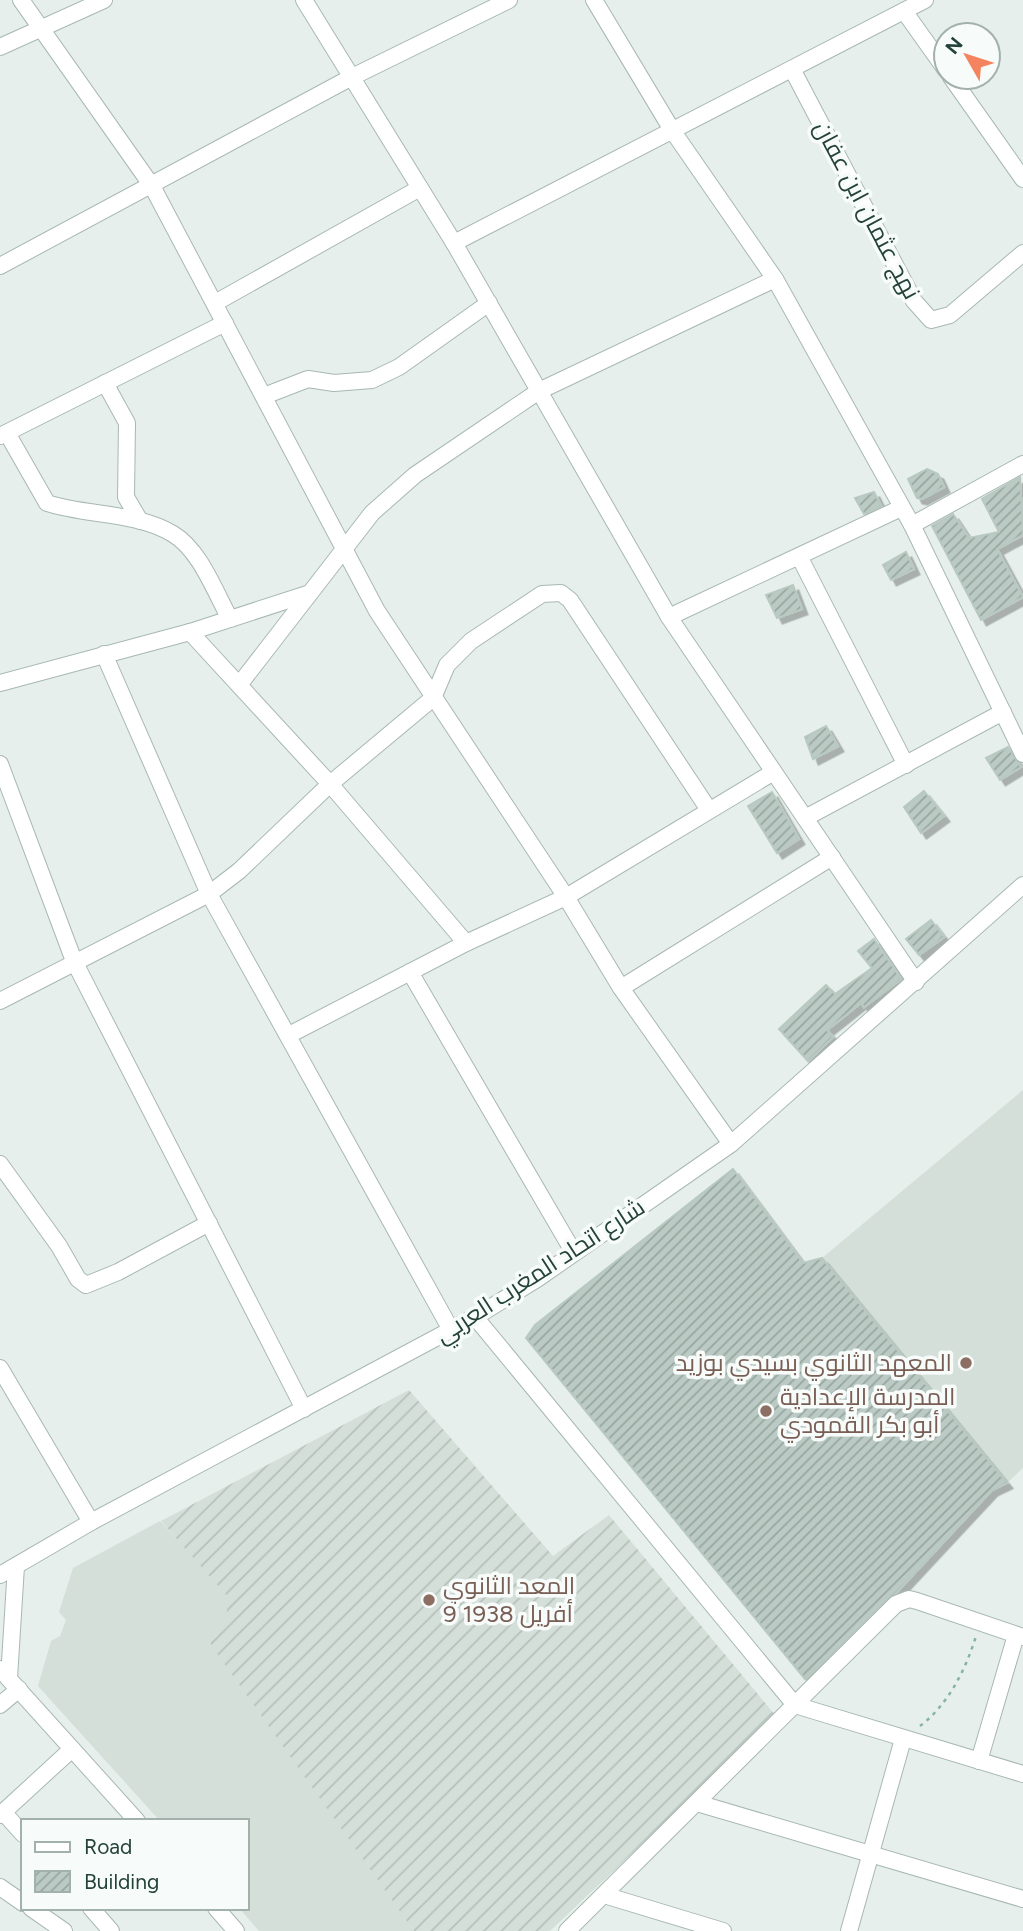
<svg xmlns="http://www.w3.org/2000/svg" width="1023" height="1931" font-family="Figtree,Cairo,sans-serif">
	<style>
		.built { fill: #d4dfda }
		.industrial { fill: url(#industrial-furrows) }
		.building { fill: url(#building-hatch); stroke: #b8c9c2; stroke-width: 2; filter: url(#shadow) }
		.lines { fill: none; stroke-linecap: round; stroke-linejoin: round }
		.minor-casing { stroke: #a8b8b2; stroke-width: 18 }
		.path { stroke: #86b3a5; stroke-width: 2.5; stroke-dasharray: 3.5 5; stroke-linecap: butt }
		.minor { stroke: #fff; stroke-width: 16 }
		.education-dot { fill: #8d6e63; stroke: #f7fbf9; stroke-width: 2.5 }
		.labels { text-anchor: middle; stroke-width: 7; stroke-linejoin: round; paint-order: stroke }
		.street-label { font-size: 24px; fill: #24423a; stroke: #f7fbf9 }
		.education-label { font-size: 24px; fill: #785e54; stroke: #f7fbf9; text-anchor: start }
	</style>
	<defs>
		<pattern id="industrial-furrows" width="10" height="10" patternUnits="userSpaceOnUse" patternTransform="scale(1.75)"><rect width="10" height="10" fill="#d4dfda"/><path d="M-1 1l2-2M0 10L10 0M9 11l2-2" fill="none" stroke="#b6c1bc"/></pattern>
		<pattern id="building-hatch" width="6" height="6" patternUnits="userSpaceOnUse" patternTransform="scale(1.75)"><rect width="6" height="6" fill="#bbcac4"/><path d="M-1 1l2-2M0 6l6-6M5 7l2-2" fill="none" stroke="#98a6a0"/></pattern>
		<filter id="shadow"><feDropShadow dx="5.5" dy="5.5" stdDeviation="0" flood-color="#0004"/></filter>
	</defs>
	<rect width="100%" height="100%" fill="#e6efeb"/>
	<g class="built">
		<path d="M 1023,1090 L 1023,1468 L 1007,1483 L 822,1258 Z"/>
		<path d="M 408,1392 L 410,1925 L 414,1931 L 259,1931 L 239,1908 L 247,1908 L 247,1821 L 160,1821 L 38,1686 L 51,1641 L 60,1636 L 66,1620 L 59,1612 L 73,1568 L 160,1521 L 189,1552 Z"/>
	</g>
	<path class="industrial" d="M 409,1390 L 553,1556 L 609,1515 L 776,1716 L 550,1931 L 414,1931 L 211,1645 L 210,1633 L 227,1612 L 227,1596 L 161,1521 Z"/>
	<g class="building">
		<path d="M 927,469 L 938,474 L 944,487 L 922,499 L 917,498 L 908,479 Z"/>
		<path d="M 1020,477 L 1023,535 L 997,549 L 1023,597 L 981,620 L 932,526 L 953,514 L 969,538 L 999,532 L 982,499 Z"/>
		<path d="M 874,492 L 881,506 L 864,514 L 855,498 Z"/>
		<path d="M 906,552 L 914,569 L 891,580 L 883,565 Z"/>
		<path d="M 793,585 L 802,609 L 777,618 L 766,595 Z"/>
		<path d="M 826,726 L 838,746 L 813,759 L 805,737 Z"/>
		<path d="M 1008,747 L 1021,767 L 1000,780 L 986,758 Z"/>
		<path d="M 924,791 L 944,816 L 921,833 L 904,807 Z"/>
		<path d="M 772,792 L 799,839 L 777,853 L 748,806 Z"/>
		<path d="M 931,920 L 944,937 L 919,955 L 906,939 Z"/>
		<path d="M 874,939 L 901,979 L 864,1007 L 861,1003 L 827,1030 L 833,1037 L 808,1061 L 779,1029 L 826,985 L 835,994 L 872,968 L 858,951 Z"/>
		<path d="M 733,1169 L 803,1263 L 822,1258 L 1007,1483 L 992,1490 L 896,1593 L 805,1679 L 526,1338 L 535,1325 Z"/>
	</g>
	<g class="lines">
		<defs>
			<g id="minor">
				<path d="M 21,0 L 152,186 L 377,611 L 566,897 L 621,988 L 731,1144"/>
				<path d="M 304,0 L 454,243 L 669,617 L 916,982"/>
				<path d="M 594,0 L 672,130 L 775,279 L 912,525 L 1023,754"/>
				<path d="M 904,11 L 946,70"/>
				<path d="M 0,47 L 104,0"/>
				<path d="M 792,69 L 914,301 L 931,320 L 950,315 L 1023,253"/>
				<path d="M 951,77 L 1023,179"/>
				<path d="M 454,243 L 925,0"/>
				<path d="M 0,266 L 350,78 L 509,0"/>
				<path d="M 215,303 L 420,188"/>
				<path d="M 105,383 L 127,423 L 126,497 L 140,521"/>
				<path d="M 264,396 L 308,379 L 334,383 L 372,380 L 399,367 L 489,303"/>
				<path d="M 7,433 L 47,503 C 87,516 137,512 173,534 C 200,550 215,592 230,619"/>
				<path d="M 0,436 L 225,323"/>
				<path d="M 912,525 L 1023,464"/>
				<path d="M 800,558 L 906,765"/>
				<path d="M 669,617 L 901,508"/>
				<path d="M 190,632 L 330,784 L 466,943"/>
				<path d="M 104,654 L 209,894 L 451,1330"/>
				<path d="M 0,683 L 190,632 L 310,593"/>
				<path d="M 239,685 L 372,513 L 415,475 L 539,391 L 775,279"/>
				<path d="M 0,764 L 74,961 L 304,1409"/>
				<path d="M 805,818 L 1003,712"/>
				<path d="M 410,972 L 574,1253"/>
				<path d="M 621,988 L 832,857"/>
				<path d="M 0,1001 L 209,894 L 239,871 L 330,784 L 433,698 L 447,665 L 471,641 L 542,594 L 561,593 L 570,600 L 709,810"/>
				<path d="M 289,1035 L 466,943 L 566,897 L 772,773"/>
				<path d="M 0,1164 L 59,1246 L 78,1279 L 86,1285 L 118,1272 L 209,1223"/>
				<path d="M 475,1317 L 795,1705 L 1023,1774"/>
				<path d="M 0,1368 L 91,1522"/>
				<path d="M 0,1575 L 91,1522 L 475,1317 L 537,1279 L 731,1144 L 1023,885"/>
				<path d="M 0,1669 L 137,1821"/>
				<path d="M 9,1678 L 16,1566"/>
				<path d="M 0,1705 L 19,1689"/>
				<path d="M 979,1761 L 1016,1635"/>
				<path d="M 697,1803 L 1023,1899"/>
				<path d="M 3,1812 L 23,1834"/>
				<path d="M 0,1815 L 72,1749"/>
				<path d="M 0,1887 L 23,1903"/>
				<path d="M 604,1895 L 723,1931"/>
				<path d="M 31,1908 L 64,1931"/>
				<path d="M 91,1908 L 111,1931"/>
				<path d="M 216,1908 L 236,1931"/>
				<path d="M 567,1931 L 896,1604 L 909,1599 L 917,1601 L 1023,1637"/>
				<path d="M 849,1931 L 903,1739"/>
			</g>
		</defs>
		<use href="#minor" class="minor-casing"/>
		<path class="path" d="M 920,1726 C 948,1705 966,1669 976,1636"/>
		<use href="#minor" class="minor"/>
	</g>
	<g class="education-dot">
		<circle cx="966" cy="1363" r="7"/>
		<circle cx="766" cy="1411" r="7"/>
		<circle cx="429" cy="1600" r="7"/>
	</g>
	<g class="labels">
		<g class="street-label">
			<text transform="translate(867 210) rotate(62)" y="8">نهج عثمان ابن عفان</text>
			<text transform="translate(540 1271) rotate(-33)" y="8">شارع اتحاد المغرب العربي</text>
		</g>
		<g class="education-label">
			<text x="952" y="1371" text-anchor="end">المعهد الثانوي بسيدي بوزيد</text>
			<text x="780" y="1405">المدرسة الإعدادية<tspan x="780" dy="28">أبو بكر القمودي</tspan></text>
			<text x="443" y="1594">المعد الثانوي<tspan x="443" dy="28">9 أفريل 1938</tspan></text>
		</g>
	</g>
	<rect x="21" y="1819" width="228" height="91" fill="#f7fbf9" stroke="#a3b1ad" stroke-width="2"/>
	<rect x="35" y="1842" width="35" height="10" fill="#ffffff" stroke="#a3b1ad" stroke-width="2"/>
	<text x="84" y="1854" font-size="21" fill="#24423a">Road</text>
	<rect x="35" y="1871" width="35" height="21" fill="url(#building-hatch)" stroke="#a3b1ad" stroke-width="2"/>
	<text x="84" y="1889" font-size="21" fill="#24423a">Building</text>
	<g transform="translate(967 56) rotate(309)"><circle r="33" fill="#f7fbf9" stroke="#a3b1ad" stroke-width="2"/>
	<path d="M0-5L12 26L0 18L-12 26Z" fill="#f4845f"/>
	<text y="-10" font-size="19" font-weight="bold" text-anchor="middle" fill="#24423a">N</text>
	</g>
</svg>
